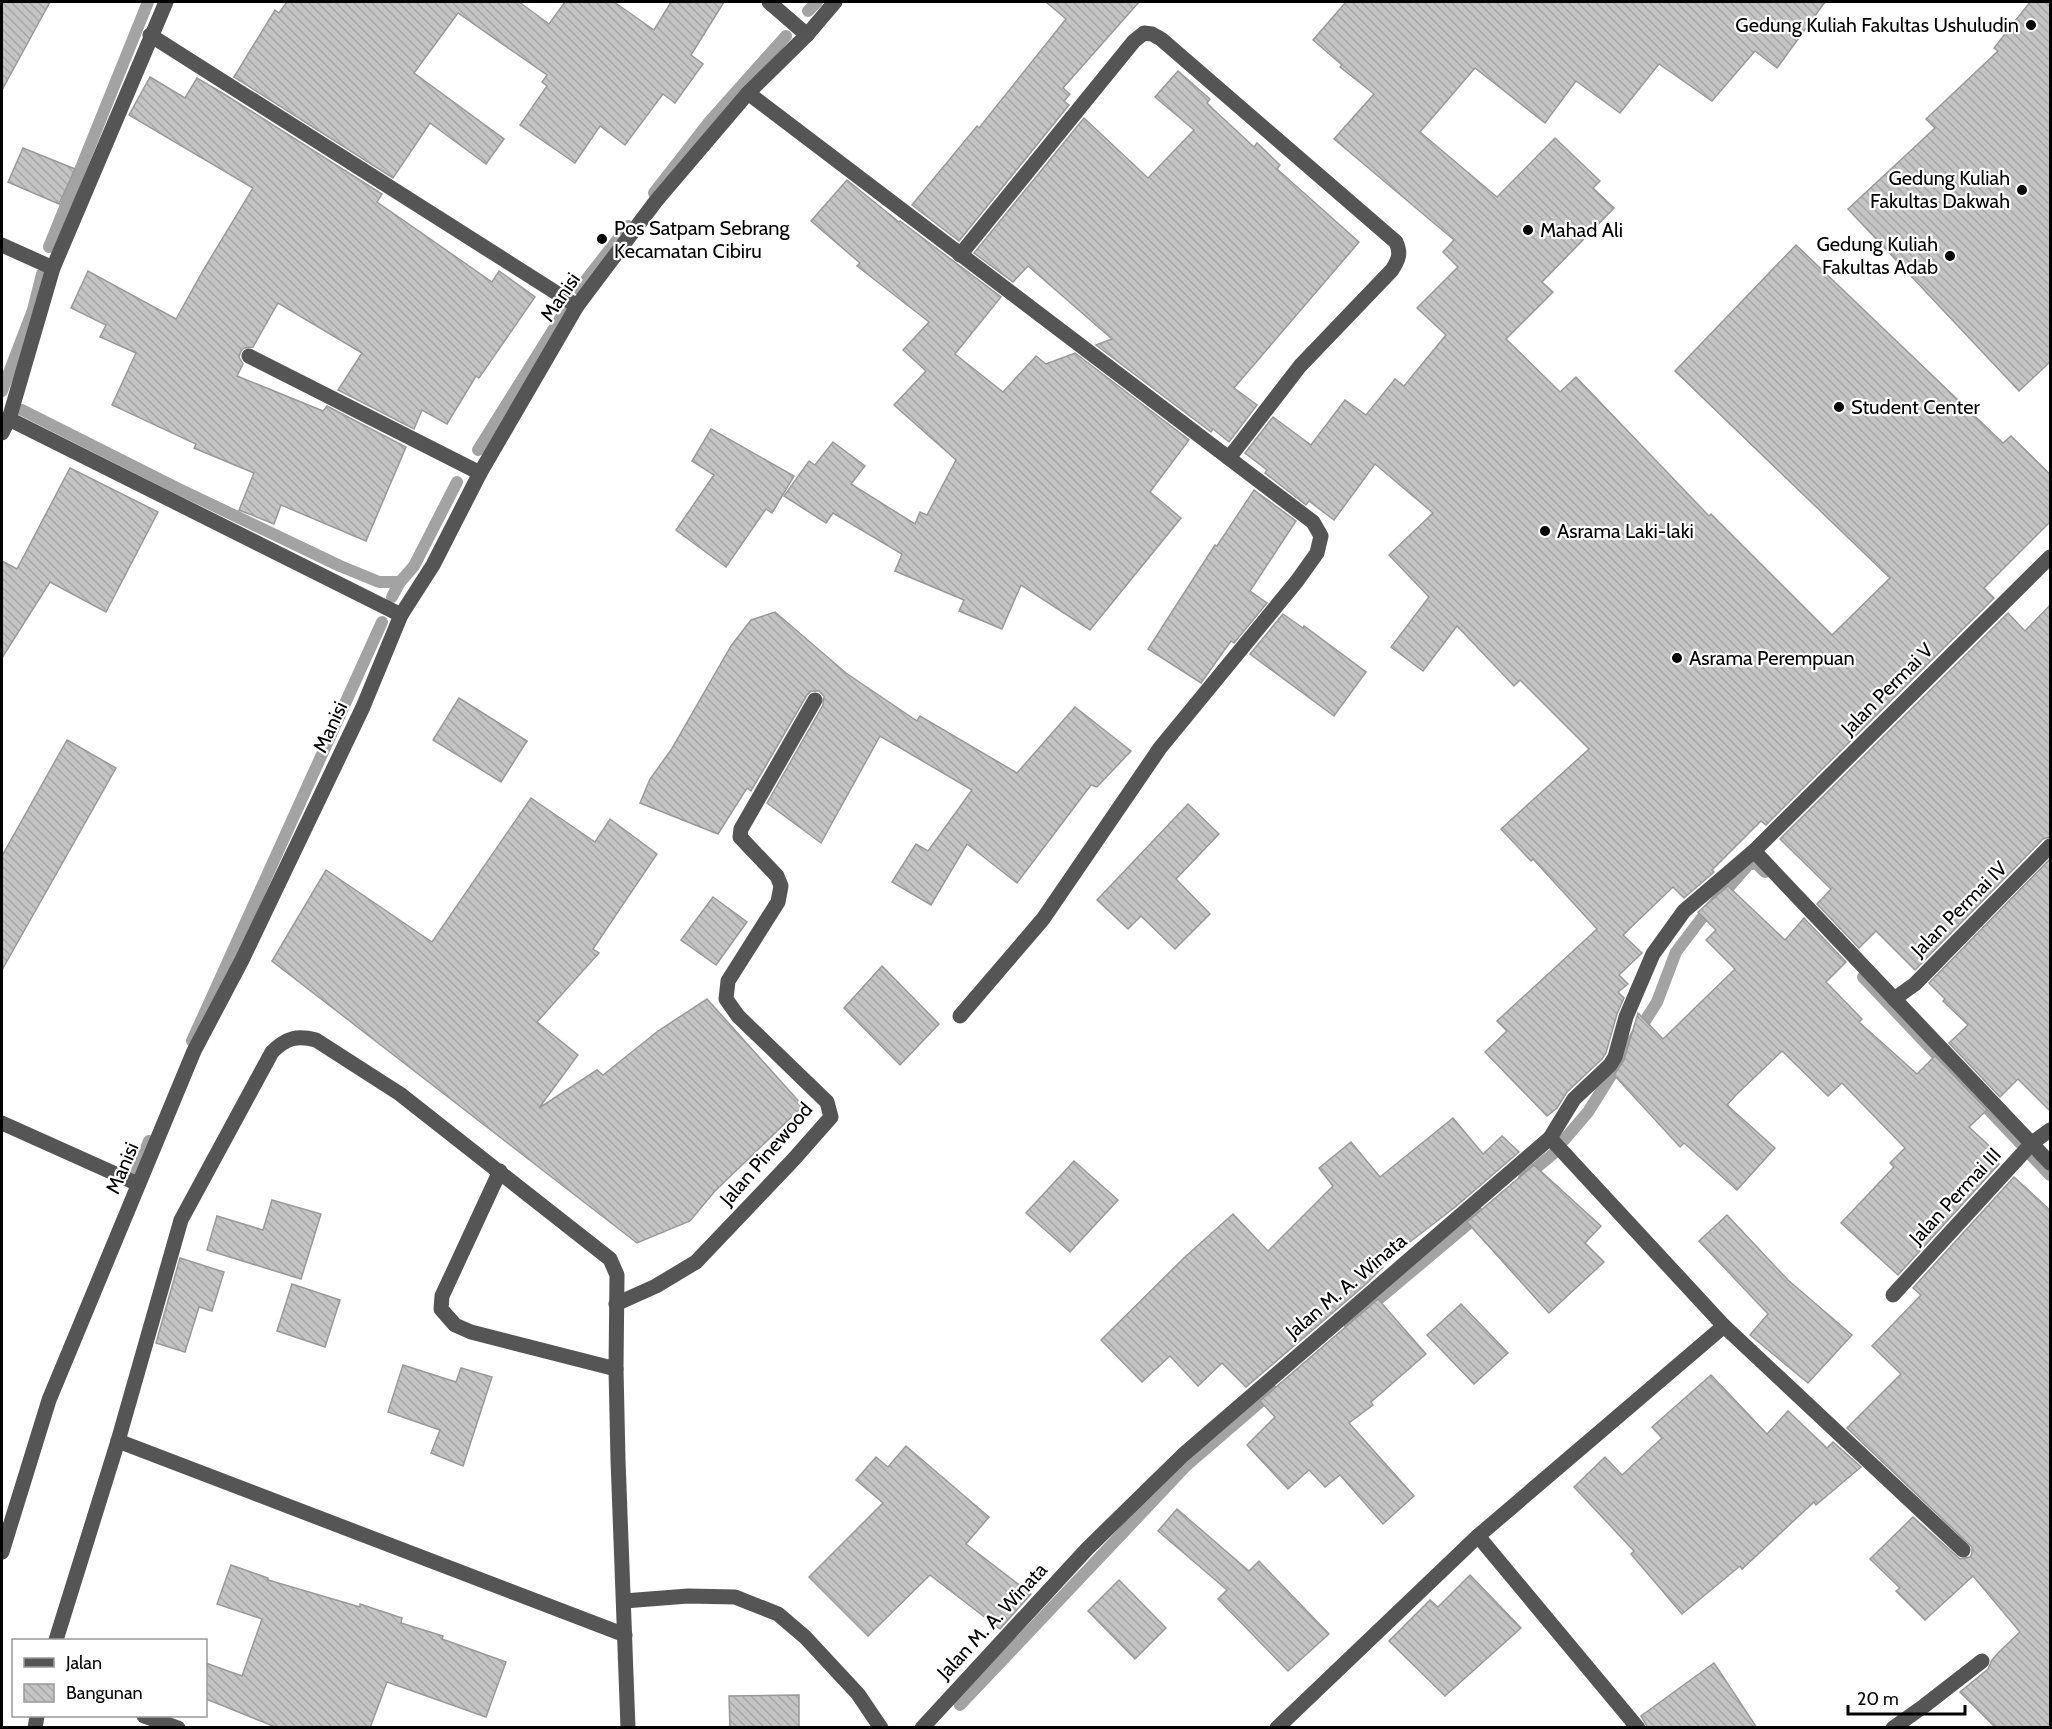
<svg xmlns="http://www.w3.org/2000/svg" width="2052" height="1729" font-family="Cabin,sans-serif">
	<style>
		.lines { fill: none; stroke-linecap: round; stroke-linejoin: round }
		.stream { stroke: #a3a3a3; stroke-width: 12 }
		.building { fill: url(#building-back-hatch); stroke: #999; stroke-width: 1.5 }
		.minor { stroke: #555; stroke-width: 15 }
		.poi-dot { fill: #000; stroke: #fff; stroke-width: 2 }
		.labels { text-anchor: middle; stroke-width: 4.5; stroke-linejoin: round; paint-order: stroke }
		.poi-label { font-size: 20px; fill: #000; stroke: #fff; text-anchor: start }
		.street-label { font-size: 20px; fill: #000; stroke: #fff }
	</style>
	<defs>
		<pattern id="building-back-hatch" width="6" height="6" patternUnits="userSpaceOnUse" patternTransform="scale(1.5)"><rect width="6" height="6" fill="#c4c4c4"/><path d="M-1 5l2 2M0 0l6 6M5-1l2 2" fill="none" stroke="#a7a7a7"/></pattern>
	</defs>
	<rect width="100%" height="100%" fill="#fff"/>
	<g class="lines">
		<g class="stream">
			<path d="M 808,11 L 817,2"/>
			<path d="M 654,193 L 710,121 L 786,36"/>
			<path d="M 49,247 L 148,2"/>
			<path d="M 579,289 L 628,226"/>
			<path d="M 2,391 L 33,310 L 42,274"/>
			<path d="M 22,410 L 179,489 L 340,566 L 379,582 L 400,582 L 414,566 L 457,482"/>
			<path d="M 478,450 L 565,311"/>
			<path d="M 392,597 L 400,582"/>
			<path d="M 1863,977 L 2025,1148"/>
			<path d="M 192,1041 L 382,622"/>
			<path d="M 1564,1140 L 1588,1112 L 1657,1002 L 1676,952 L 1701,919 L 1748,865 L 1756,863 L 1765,872"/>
			<path d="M 2028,1152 L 2050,1175"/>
			<path d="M 135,1175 L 149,1141"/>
			<path d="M 1524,1178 L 1553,1154"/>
			<path d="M 1349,1324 L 1480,1214"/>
			<path d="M 960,1705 L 1187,1465 L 1273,1391"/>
		</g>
	</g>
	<g class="building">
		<path d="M 2,2 L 50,2 L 2,90 Z"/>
		<path d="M 287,2 L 519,2 L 549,24 L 565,2 L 614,2 L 654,30 L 671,2 L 724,2 L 691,55 L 703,64 L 675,103 L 663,94 L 625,145 L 600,126 L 575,163 L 520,125 L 547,86 L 542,82 L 547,75 L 458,13 L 414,73 L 504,139 L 486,164 L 430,123 L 393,178 L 234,77 L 275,10 L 279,13 Z"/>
		<path d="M 1046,2 L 1139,2 L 1063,88 L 1070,94 L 1064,101 L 1069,105 L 959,241 L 912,205 L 977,126 L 979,128 L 1066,19 Z"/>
		<path d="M 1346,2 L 1825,2 L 1777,68 L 1755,51 L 1712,101 L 1659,64 L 1620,113 L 1576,81 L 1545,123 L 1475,68 L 1420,132 L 1497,197 L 1555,138 L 1600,181 L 1593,188 L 1614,208 L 1542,282 L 1553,292 L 1506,339 L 1560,392 L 1576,377 L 1709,516 L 1711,514 L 1832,635 L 1890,578 L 1675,371 L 1796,245 L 2003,443 L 2011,436 L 2050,474 L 2050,522 L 1984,588 L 1994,598 L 1766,825 L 1761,821 L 1712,870 L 1714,872 L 1684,898 L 1673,887 L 1623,935 L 1642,953 L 1619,975 L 1628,984 L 1618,992 L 1624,998 L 1617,1014 L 1606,1053 L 1602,1059 L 1567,1092 L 1557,1108 L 1547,1116 L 1485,1052 L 1507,1031 L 1497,1021 L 1597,929 L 1533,859 L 1531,861 L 1501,829 L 1589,749 L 1520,680 L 1514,686 L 1457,626 L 1423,671 L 1391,647 L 1429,597 L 1389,555 L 1433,513 L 1375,464 L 1334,520 L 1309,501 L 1306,505 L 1265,473 L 1267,470 L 1245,453 L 1273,417 L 1311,445 L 1345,400 L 1366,415 L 1395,379 L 1404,386 L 1446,335 L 1417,308 L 1458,267 L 1443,252 L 1454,240 L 1334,139 L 1374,94 L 1340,67 L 1342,65 L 1313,40 Z"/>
		<path d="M 2030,2 L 2050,2 L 2050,362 L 2019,391 L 1848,209 L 1935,128 L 1926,119 L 1998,51 L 1994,48 Z"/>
		<path d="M 1178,71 L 1210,99 L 1207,103 L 1213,109 L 1254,147 L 1257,143 L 1280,165 L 1277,169 L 1359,242 L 1234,388 L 1257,405 L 1229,442 L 1213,429 L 1211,432 L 1096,345 L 1112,339 L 1028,266 L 1013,282 L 974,253 L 1084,118 L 1148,178 L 1194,130 L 1155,97 Z"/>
		<path d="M 150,77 L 185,98 L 197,78 L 224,94 L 382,194 L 377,202 L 492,282 L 499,271 L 535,297 L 479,378 L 476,376 L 447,424 L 422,410 L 414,429 L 338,390 L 362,353 L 278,303 L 253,347 L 244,348 L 241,351 L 239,357 L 243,364 L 237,376 L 323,411 L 327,406 L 406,447 L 366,541 L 281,505 L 274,524 L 239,510 L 254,473 L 194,448 L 196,444 L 112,405 L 136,353 L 100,337 L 106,325 L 71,308 L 88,271 L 176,319 L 204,269 L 253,188 L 129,115 Z"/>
		<path d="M 23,148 L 75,169 L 59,204 L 8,182 Z"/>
		<path d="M 847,180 L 899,222 L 900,221 L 1001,297 L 955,354 L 1003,392 L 1036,356 L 1046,364 L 1075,353 L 1189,440 L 1150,492 L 1181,518 L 1090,630 L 1021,585 L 1002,629 L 959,611 L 964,600 L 895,571 L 902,554 L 833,513 L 826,523 L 784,496 L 809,461 L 815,465 L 833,442 L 865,466 L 851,484 L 915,524 L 920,512 L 927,515 L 956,460 L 894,405 L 926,371 L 903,350 L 929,322 L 857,266 L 860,263 L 811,221 Z"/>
		<path d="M 711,429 L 794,476 L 772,513 L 766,509 L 726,567 L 676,530 L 714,475 L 692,461 Z"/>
		<path d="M 70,468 L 158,512 L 106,612 L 50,582 L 2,658 L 2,561 L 17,569 Z"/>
		<path d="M 1254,490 L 1296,521 L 1250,591 L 1267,603 L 1234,643 L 1231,641 L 1201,683 L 1148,649 L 1215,545 L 1217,546 Z"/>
		<path d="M 2050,605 L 2050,837 L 2043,839 L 1915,970 L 1876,931 L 1859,948 L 1817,904 L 1831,889 L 1780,839 L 2008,613 L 2025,631 Z"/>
		<path d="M 775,612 L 846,673 L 917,721 L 920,716 L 1017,773 L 1075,707 L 1131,751 L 1097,787 L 1091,785 L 1017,883 L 967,844 L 931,905 L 892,882 L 916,844 L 928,851 L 972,790 L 880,736 L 821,843 L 767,803 L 823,705 L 824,696 L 819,691 L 811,691 L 807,695 L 751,791 L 747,788 L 718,834 L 640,803 L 650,779 L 671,750 L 731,646 L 751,620 Z"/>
		<path d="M 1283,614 L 1303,628 L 1304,626 L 1366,672 L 1334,716 L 1250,654 Z"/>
		<path d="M 459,698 L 527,741 L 501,782 L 433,740 Z"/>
		<path d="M 67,740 L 116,768 L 2,970 L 2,856 Z"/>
		<path d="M 531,798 L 595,842 L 610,819 L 657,854 L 593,949 L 599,953 L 537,1022 L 578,1055 L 539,1108 L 597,1070 L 603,1075 L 658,1031 L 707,999 L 803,1106 L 715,1191 L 690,1221 L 637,1243 L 272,961 L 326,870 L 432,942 Z"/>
		<path d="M 1188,804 L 1219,834 L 1176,879 L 1210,914 L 1175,949 L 1141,916 L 1128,929 L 1097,900 Z"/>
		<path d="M 2050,859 L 2050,1111 L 2018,1079 L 2000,1097 L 1949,1043 L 1968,1025 L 1943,1001 L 1945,999 L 1929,983 Z"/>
		<path d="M 1728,886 L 1785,940 L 1804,918 L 1846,962 L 1826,982 L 1862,1019 L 1859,1022 L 1917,1074 L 1935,1056 L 1987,1110 L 1969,1127 L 1998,1154 L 1993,1158 L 1999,1164 L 1898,1275 L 1841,1223 L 1894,1167 L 1890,1163 L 1905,1148 L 1842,1083 L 1828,1096 L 1782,1051 L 1736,1095 L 1727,1105 L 1775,1148 L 1737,1190 L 1684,1143 L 1680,1147 L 1614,1075 L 1624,1060 L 1638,1013 L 1663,1039 L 1735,969 L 1706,940 L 1716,930 L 1698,912 Z"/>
		<path d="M 713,897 L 747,922 L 716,965 L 681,940 Z"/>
		<path d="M 882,966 L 939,1024 L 900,1065 L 844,1008 Z"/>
		<path d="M 1453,1118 L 1483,1154 L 1502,1136 L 1519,1152 L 1454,1208 L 1380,1265 L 1383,1267 L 1365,1285 L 1246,1387 L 1222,1363 L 1198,1386 L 1170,1356 L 1142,1382 L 1101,1340 L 1186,1256 L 1233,1214 L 1268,1251 L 1333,1186 L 1319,1168 L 1351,1142 L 1380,1177 Z"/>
		<path d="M 1074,1161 L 1118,1200 L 1070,1252 L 1026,1213 Z"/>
		<path d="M 1534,1165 L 1601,1226 L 1585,1243 L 1604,1262 L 1549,1313 L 1467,1222 Z"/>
		<path d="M 2014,1177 L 2050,1210 L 2050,1728 L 1996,1728 L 1960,1692 L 1988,1669 L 1992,1660 L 1999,1652 L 2020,1632 L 1973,1576 L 1925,1620 L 1896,1591 L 1900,1588 L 1870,1559 L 1913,1517 L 1960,1559 L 1970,1557 L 1972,1553 L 1972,1547 L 1847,1428 L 1901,1374 L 1872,1346 L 1921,1295 L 1913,1288 Z"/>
		<path d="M 272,1200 L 321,1214 L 301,1279 L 207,1250 L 217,1216 L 263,1230 Z"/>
		<path d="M 1727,1215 L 1788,1280 L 1852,1335 L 1808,1383 L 1750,1335 L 1768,1314 L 1699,1241 Z"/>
		<path d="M 180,1258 L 224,1272 L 212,1311 L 199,1307 L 185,1352 L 156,1343 Z"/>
		<path d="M 292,1284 L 340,1300 L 325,1347 L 277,1331 Z"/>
		<path d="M 1378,1299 L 1426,1354 L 1371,1402 L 1373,1405 L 1349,1423 L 1414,1496 L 1383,1524 L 1340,1475 L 1325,1487 L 1309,1470 L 1288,1489 L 1247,1445 L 1275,1417 L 1260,1401 Z"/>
		<path d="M 1461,1304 L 1508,1353 L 1474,1384 L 1427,1335 Z"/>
		<path d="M 403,1365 L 456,1382 L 461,1368 L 492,1377 L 463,1466 L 431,1453 L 440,1430 L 388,1412 Z"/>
		<path d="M 1711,1375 L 1767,1434 L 1788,1411 L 1827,1448 L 1833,1442 L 1861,1467 L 1816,1505 L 1814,1502 L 1742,1569 L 1740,1566 L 1682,1614 L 1631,1554 L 1634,1551 L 1574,1487 L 1605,1457 L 1622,1475 L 1662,1438 L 1652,1427 Z"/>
		<path d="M 906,1446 L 989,1517 L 966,1544 L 1031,1594 L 1000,1629 L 930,1575 L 868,1636 L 809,1577 L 883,1503 L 856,1480 L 876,1457 L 888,1467 Z"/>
		<path d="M 1177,1509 L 1249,1571 L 1259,1561 L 1329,1634 L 1288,1671 L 1218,1599 L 1227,1590 L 1158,1531 Z"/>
		<path d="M 231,1565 L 268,1578 L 268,1580 L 360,1607 L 360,1604 L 402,1618 L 401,1623 L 443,1636 L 442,1639 L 506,1662 L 486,1717 L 387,1682 L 370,1728 L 278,1728 L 206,1699 L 206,1663 L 242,1676 L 262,1619 L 217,1604 Z"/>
		<path d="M 1470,1575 L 1521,1628 L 1445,1696 L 1389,1641 L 1430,1600 L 1438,1607 Z"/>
		<path d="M 1119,1580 L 1166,1628 L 1135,1659 L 1088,1611 Z"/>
		<path d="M 1714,1663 L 1757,1728 L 1648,1728 L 1641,1716 Z"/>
		<path d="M 799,1695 L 799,1728 L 730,1728 L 729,1696 Z"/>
	</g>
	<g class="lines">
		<g class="minor">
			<path d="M 166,2 L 53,268 L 9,419 L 401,615"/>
			<path d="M 769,2 L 807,35"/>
			<path d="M 150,35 L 577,306"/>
			<path d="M 748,93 L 1313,522 L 1321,536 L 1317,553 L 1297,581 L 1160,748 L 1043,919 L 960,1016"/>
			<path d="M 2,245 L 53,268"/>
			<path d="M 960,255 L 1134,41 L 1144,33 L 1152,34 L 1161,39 L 1396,242 C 1401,253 1399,259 1392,270 L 1300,366 L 1229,458"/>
			<path d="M 249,356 L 480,473"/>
			<path d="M 2,433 L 9,419"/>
			<path d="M 1754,851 L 2050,1163"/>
			<path d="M 1894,999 L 1915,984 L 2050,846"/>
			<path d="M 2,1123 L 138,1184"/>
			<path d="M 1550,1138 L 1724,1326 L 1963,1550"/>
			<path d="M 500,1171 L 442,1296 L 441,1309 L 455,1325 L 471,1332 L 616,1369"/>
			<path d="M 1893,1295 L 2032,1143 L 2050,1130"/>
			<path d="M 616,1304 L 656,1286 L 696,1262 L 794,1159 L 831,1117 L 827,1102 L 738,1016 L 726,999 L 728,981 L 778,902 L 781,886 L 777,876 L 740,837 L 741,829 L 815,700"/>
			<path d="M 118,1441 L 625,1635"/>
			<path d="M 1478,1536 L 1638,1728"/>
			<path d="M 2,1552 L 49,1400 L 194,1051 L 242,960 L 363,707 L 401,615 L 433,565 L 480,473 L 577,306 L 656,201 L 748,93 L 807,35 L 835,2"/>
			<path d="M 624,1601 L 688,1596 L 735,1597 L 778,1614 L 805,1637 L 858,1694 L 881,1728"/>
			<path d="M 56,1640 L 118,1441 L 181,1220 L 272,1052 C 286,1038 297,1035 316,1040 L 400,1094 L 610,1259 L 617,1275 L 616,1369 L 618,1460 L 628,1728"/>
			<path d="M 144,1716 L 178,1728"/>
			<path d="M 35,1728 L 37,1716"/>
			<path d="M 922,1728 L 1087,1549 L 1183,1455 L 1550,1138 L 1574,1099 L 1610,1065 L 1615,1057 L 1626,1017 L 1653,954 L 1684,911 L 1754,851 L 2050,557"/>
			<path d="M 1277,1728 L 1478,1536 L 1724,1326"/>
			<path d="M 1893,1728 L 1924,1706 L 1982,1661"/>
		</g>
	</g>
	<g class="poi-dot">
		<circle cx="2031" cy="25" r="6"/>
		<circle cx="2022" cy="190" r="6"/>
		<circle cx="1528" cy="230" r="6"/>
		<circle cx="602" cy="239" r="6"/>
		<circle cx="1950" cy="256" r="6"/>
		<circle cx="1839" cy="407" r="6"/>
		<circle cx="1545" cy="531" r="6"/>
		<circle cx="1677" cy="658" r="6"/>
	</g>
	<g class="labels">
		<g class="poi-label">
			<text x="2019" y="32" text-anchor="end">Gedung Kuliah Fakultas Ushuludin</text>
			<text x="2010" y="185" text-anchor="end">Gedung Kuliah<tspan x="2010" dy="23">Fakultas Dakwah</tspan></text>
			<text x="614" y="235">Pos Satpam Sebrang<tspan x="614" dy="23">Kecamatan Cibiru</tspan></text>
			<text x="1540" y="237">Mahad Ali</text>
			<text x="1938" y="251" text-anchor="end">Gedung Kuliah<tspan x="1938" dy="23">Fakultas Adab</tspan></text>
			<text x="1851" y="414">Student Center</text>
			<text x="1557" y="538">Asrama Laki-laki</text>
			<text x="1689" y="665">Asrama Perempuan</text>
		</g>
		<g class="street-label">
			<text transform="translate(560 297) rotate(-56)" y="7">Manisi</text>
			<text transform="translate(1887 689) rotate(-45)" y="7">Jalan Permai V</text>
			<text transform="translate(330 727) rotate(-65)" y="7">Manisi</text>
			<text transform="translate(1959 909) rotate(-45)" y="7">Jalan Permai IV</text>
			<text transform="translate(766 1154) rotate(-49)" y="7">Jalan Pinewood</text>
			<text transform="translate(122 1168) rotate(-67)" y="7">Manisi</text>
			<text transform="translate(1955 1196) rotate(-47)" y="7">Jalan Permai III</text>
			<text transform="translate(1346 1286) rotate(-40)" y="7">Jalan M. A. Winata</text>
			<text transform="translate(992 1621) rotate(-47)" y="7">Jalan M. A. Winata</text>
		</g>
	</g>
	<rect width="2052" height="1729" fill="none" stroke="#000000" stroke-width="6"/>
	<rect x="12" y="1639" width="195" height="78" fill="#ffffff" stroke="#999999" stroke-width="1.5"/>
	<rect x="24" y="1658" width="30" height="9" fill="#555555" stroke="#999999" stroke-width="1.5"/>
	<text x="66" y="1669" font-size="18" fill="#000000">Jalan</text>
	<rect x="24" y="1684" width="30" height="18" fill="url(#building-back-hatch)" stroke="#999999" stroke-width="1.5"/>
	<text x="66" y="1699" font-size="18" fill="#000000">Bangunan</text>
	<path d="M1848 1705v9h117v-9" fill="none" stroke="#000000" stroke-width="3"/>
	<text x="1857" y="1705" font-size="18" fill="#000000" stroke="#ffffff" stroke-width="4.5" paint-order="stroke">20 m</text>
</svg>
